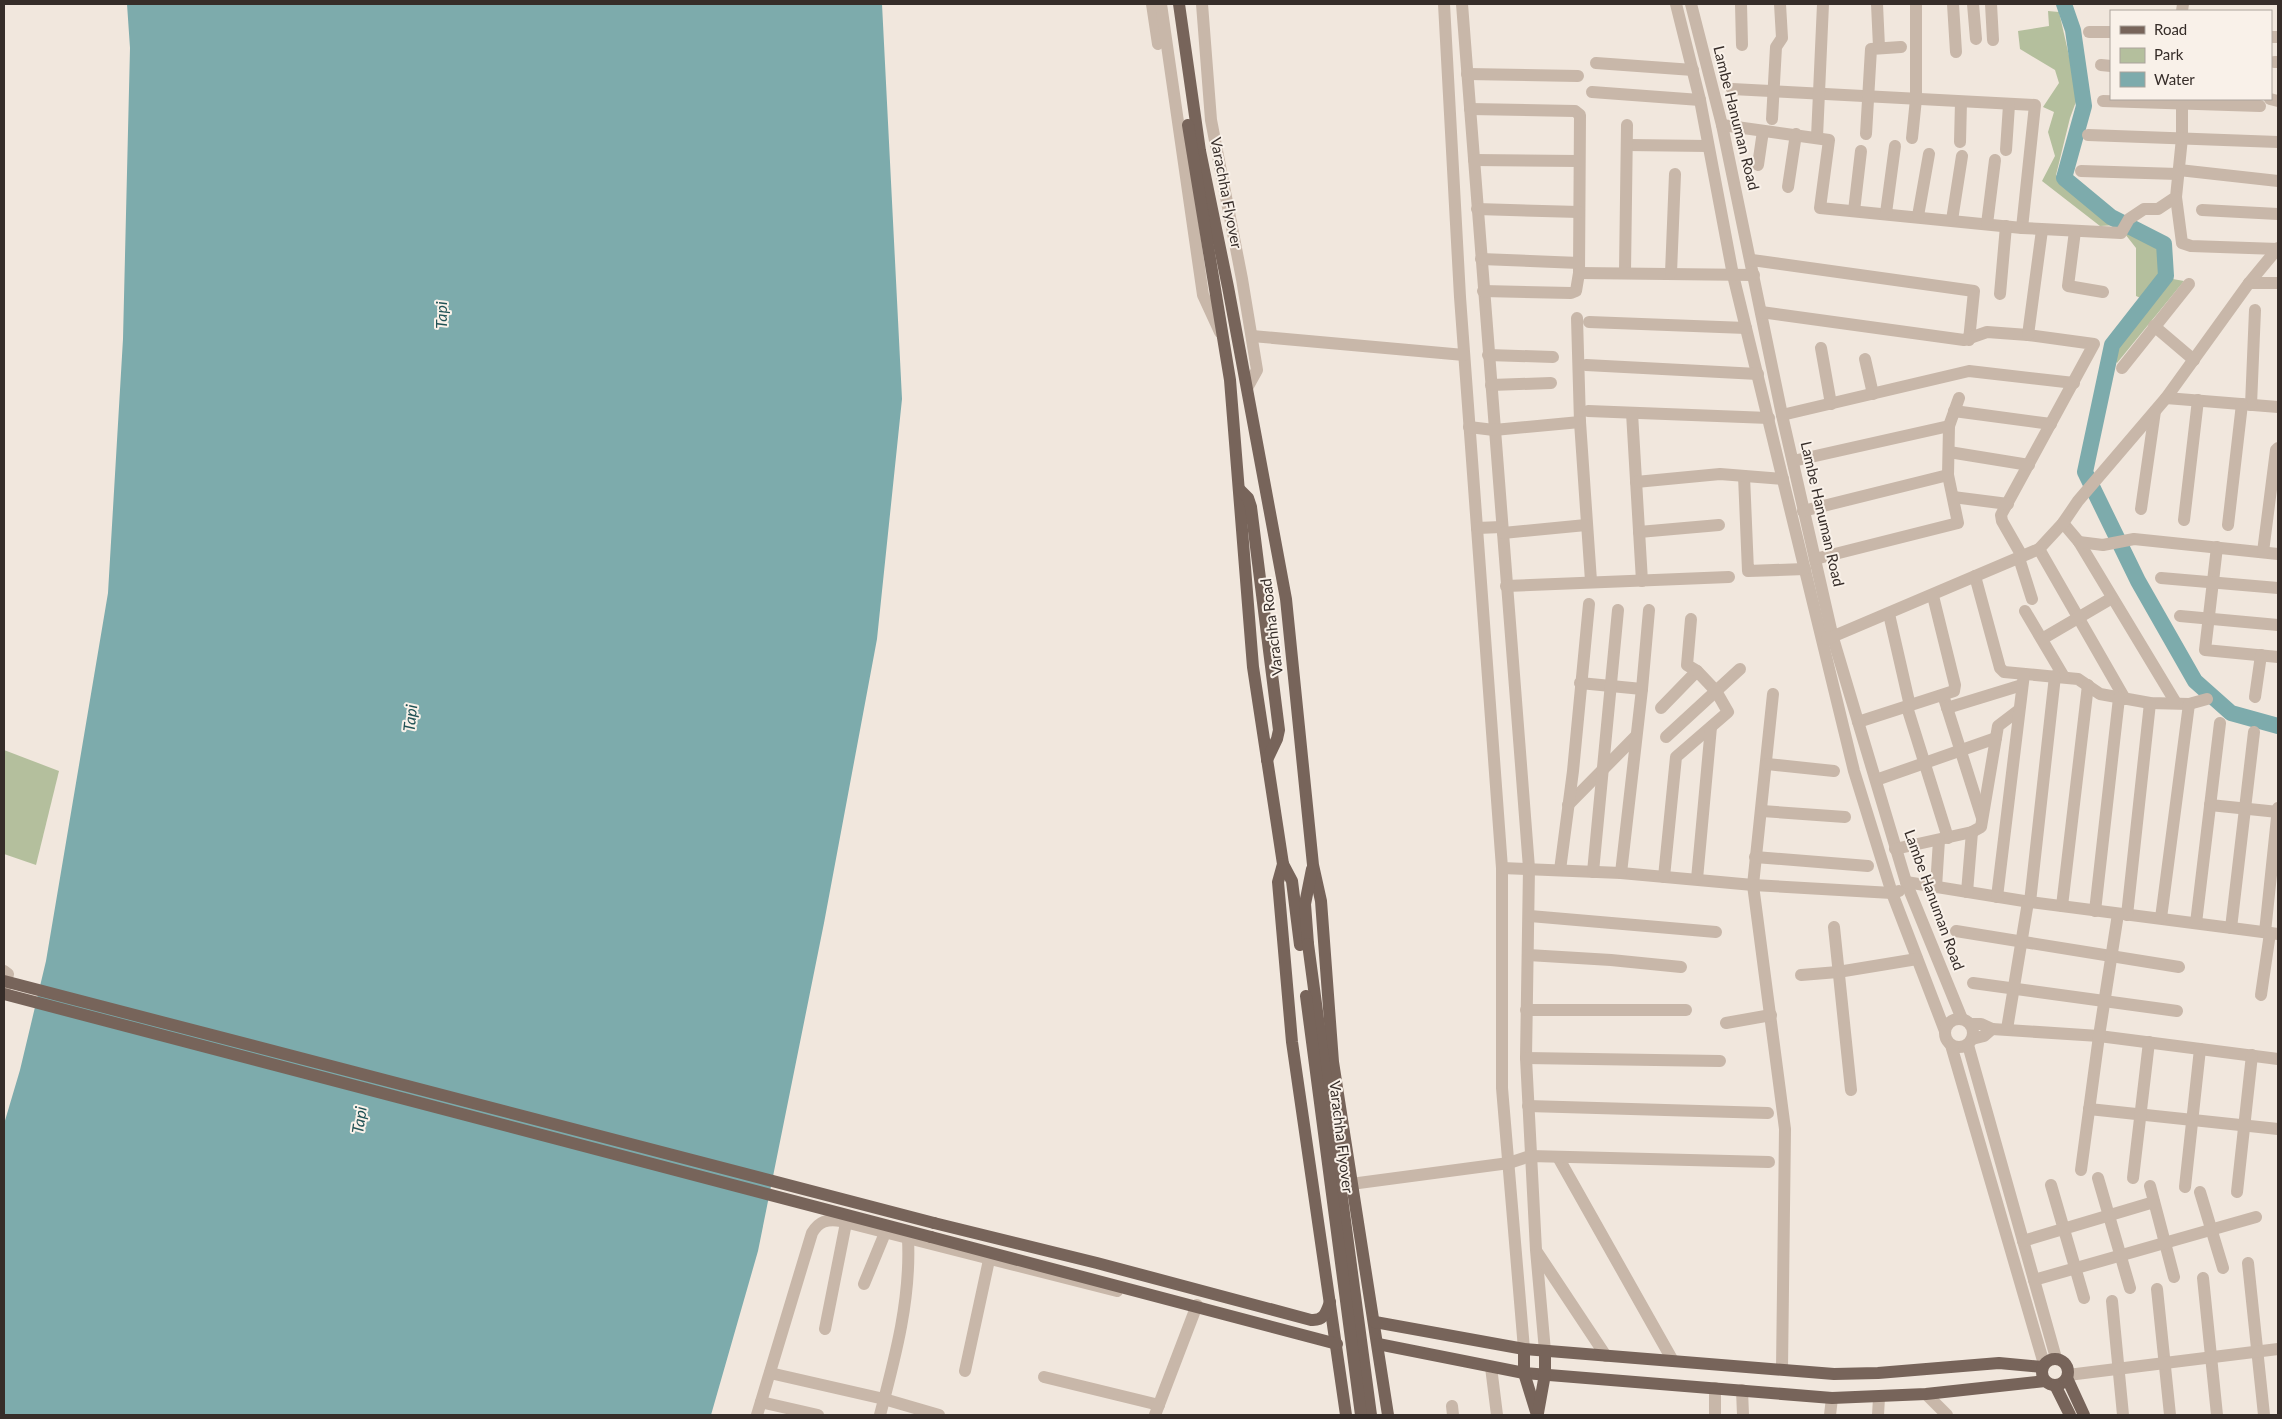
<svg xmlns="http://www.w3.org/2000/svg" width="2282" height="1419" font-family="Lato,sans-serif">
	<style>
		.green { fill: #b4bf9d }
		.water { fill: #7dabac }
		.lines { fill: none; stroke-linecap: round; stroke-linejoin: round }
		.river { stroke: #7dabac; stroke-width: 16 }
		.minor { stroke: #c8b7a9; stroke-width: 12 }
		.major { stroke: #77645a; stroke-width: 12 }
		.major-bridge { stroke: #77645a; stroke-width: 12 }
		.labels { text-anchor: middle; stroke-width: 4; stroke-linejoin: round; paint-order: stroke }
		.street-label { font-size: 15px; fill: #362d29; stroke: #f9f1e9 }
		.water-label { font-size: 16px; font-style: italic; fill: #205255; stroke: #f9f1e9 }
	</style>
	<rect width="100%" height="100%" fill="#f1e7dd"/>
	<g class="green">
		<path d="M 2048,11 L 2059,12 L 2075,82 L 2077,99 L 2070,118 L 2056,175 L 2079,198 L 2114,219 L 2139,231 L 2160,251 L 2159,276 L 2145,300 L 2136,296 L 2136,248 L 2118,225 L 2100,226 L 2042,181 L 2055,156 L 2048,132 L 2054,112 L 2043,107 L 2059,83 L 2055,70 L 2020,49 L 2018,31 L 2049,26 Z"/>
		<path d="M 2167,278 L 2184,281 L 2117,363 L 2110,356 Z"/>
		<path d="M 4,750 L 59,771 L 36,865 L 4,854 Z"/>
	</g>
	<path class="water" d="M 127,4 L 882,4 L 902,399 L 877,639 L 824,923 L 758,1251 L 711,1415 L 4,1415 L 4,1124 L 20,1070 L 46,961 L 108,593 L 123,339 L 130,48 Z"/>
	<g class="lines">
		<path class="river" d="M 2064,4 L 2073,30 L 2084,106 L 2064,178 L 2111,217 L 2164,244 L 2166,276 L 2112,345 L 2085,472 L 2138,581 L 2195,681 L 2231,713 L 2278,726"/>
		<g class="minor">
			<path d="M 1152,4 L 1158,44"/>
			<path d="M 1161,4 L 1203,295 L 1220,332"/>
			<path d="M 1202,4 L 1211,120 L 1242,279 L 1257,370 L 1247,388"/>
			<path d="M 1444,4 L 1460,297 L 1502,868 L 1502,1088 L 1524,1349"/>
			<path d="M 1462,4 L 1529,868 L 1526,1058 L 1536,1250 L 1545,1351"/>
			<path d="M 1676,4 L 1700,100 L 1733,275 L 1854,771 L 1892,893 L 1945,1031"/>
			<path d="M 1691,4 L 1722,125 L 1782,415 L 1833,638 L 1906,882 L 1962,1019"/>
			<path d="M 1741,4 L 1742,45"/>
			<path d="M 1877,4 L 1879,47"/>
			<path d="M 1953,4 L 1956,52"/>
			<path d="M 1973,4 L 1976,39"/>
			<path d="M 1991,4 L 1993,40"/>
			<path d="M 2182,11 L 2183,4"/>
			<path d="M 2089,32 L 2111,32"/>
			<path d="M 2271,37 L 2278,37"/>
			<path d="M 2274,62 L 2278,62"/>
			<path d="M 1596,63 L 1693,70"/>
			<path d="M 2101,65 L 2111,66"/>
			<path d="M 1467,74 L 1578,76"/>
			<path d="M 1732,89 L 2035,105 L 2022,228"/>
			<path d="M 1592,92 L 1700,100"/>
			<path d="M 2270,99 L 2278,101"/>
			<path d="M 2103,101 L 2260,106"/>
			<path d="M 1470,109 L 1575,111 L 1580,115 L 1579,273 L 1576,291 L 1571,293 L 1483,291"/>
			<path d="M 1772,119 L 1776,47 L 1782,38 L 1780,4"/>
			<path d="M 1722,125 L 1829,140 L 1820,208 L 2022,228 L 2121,233 L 2129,219 L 2144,209 L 2158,209 L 2176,197 L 2182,138 L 2182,99"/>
			<path d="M 1866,134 L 1871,49 L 1901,47"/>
			<path d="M 2088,135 L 2278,142"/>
			<path d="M 1817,137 L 1823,4"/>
			<path d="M 1912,138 L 1916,99 L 1916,4"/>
			<path d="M 1960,142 L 1961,102"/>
			<path d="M 1627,145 L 1708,146"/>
			<path d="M 2006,150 L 2009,105"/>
			<path d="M 1474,160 L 1579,161"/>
			<path d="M 1758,165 L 1763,131"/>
			<path d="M 2179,170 L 2278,181"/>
			<path d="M 2081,171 L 2178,174"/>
			<path d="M 1788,187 L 1796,134"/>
			<path d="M 2176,197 L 2182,243 L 2191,246 L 2278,249"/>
			<path d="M 1477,209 L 1579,212"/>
			<path d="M 2202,210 L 2278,214"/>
			<path d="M 1854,211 L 1861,151"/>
			<path d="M 1886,213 L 1895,146"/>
			<path d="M 1918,216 L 1929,154"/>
			<path d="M 1952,220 L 1962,156"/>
			<path d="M 1987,224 L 1995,160"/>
			<path d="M 2075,231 L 2068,286 L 2103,292"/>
			<path d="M 1481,259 L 1579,263"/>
			<path d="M 1752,260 L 1974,291 L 1969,340"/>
			<path d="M 1625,272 L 1627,125"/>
			<path d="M 1579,273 L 1754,275"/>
			<path d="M 1671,273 L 1675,174"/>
			<path d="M 2249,283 L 2278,283"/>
			<path d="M 2000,294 L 2006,226"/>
			<path d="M 1761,312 L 1964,340 L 1987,332 L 2028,335 L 2094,344 L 2001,515 L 2002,521 L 2022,556"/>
			<path d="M 1577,318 L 1580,422 L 1591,581"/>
			<path d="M 1589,322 L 1746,328"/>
			<path d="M 2154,326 L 2194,360"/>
			<path d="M 2028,335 L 2042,230"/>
			<path d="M 1252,336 L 1464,355"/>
			<path d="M 1821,348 L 1831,404"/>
			<path d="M 1488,355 L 1553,357"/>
			<path d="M 1865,359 L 1873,394"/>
			<path d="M 1586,365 L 1758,374"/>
			<path d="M 2122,368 L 2189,284"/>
			<path d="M 1491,385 L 1551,383"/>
			<path d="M 2166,398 L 2278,407"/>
			<path d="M 2251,405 L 2255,310"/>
			<path d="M 1588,411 L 1769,418"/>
			<path d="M 1954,411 L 2051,424"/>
			<path d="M 1632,413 L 1642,581"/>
			<path d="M 1782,415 L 1969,371 L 2074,383"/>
			<path d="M 1469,427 L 1494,430 L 1580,422"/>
			<path d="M 1949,452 L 2029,465"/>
			<path d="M 1793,461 L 1949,426"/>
			<path d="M 1744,476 L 1748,571 L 1805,569"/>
			<path d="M 1636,482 L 1720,474 L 1783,479"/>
			<path d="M 1953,497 L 2008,504"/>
			<path d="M 2141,509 L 2155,411"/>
			<path d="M 1803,511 L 1948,475"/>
			<path d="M 2184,520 L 2198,400"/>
			<path d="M 2063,523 L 2079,542 L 2176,703"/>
			<path d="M 2228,525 L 2242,404"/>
			<path d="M 1477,528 L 1502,527"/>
			<path d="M 1639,532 L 1719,525"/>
			<path d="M 1503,533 L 1586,525"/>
			<path d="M 2079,542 L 2103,545 L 2134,539 L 2278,554"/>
			<path d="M 2217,547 L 2205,650 L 2278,657"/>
			<path d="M 2039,549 L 2125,699"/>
			<path d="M 2263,552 L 2276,450 L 2278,448"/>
			<path d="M 2019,558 L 2032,599"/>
			<path d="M 1815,559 L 1958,523 L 1948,475 L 1949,426 L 1959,398"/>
			<path d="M 1975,576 L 2000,668 L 2004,672 L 2078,679 L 2100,694 L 2150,703 L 2189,704 L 2207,699"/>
			<path d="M 2161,578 L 2278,588"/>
			<path d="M 1506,586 L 1729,577"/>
			<path d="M 2025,611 L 2064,677"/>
			<path d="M 1889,614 L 1910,706"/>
			<path d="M 2180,616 L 2278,625"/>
			<path d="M 1827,639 L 2039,549 L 2063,523 L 2078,501 L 2166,398 L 2249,283 L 2278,248"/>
			<path d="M 2042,639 L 2112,598"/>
			<path d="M 1580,683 L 1642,689"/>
			<path d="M 1773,694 L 1753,885 L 1785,1129 L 1782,1369"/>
			<path d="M 1943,695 L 1982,818"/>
			<path d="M 2255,697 L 2261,655"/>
			<path d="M 1907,707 L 1948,838"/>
			<path d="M 1661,708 L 1697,671 L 1687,665 L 1691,619"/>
			<path d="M 1947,708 L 2022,685"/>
			<path d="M 1858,722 L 1954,691 L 1955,685 L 1933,596"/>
			<path d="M 1666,737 L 1740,669"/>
			<path d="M 1767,764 L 1834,771"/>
			<path d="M 1876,780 L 1996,738"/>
			<path d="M 1568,805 L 1636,736"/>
			<path d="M 2210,805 L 2278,812"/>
			<path d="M 1762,811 L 1845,817"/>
			<path d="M 1895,849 L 1972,832 L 1981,827 L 1998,726 L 2019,710"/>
			<path d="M 1755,857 L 1868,866"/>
			<path d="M 1502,868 L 1621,873 L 1753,885 L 1892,893 L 1899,891"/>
			<path d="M 1560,870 L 1573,771 L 1589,604"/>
			<path d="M 1593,872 L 1618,610"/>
			<path d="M 1621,873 L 1642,689 L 1649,610"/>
			<path d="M 1664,877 L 1676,757 L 1728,712 L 1716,691 L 1697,671"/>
			<path d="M 1697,879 L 1711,727"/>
			<path d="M 1906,882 L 2030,902 L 2278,934"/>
			<path d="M 1936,887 L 1939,840"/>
			<path d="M 1967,892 L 1972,832"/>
			<path d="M 1997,897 L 2024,674"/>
			<path d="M 2030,902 L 2055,676"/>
			<path d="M 2062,906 L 2088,685"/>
			<path d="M 2095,911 L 2119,698"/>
			<path d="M 2127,915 L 2150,703"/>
			<path d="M 1530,916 L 1716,932"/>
			<path d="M 2161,918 L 2189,704"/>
			<path d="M 2196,923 L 2220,723"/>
			<path d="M 1834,927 L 1851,1090"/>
			<path d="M 2231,928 L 2254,732"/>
			<path d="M 1956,931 L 2179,967"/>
			<path d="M 2265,932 L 2278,808"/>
			<path d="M 1528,955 L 1611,960 L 1681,967"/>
			<path d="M 4,971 L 8,974 L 4,992"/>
			<path d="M 1801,975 L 1838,972 L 1917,959"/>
			<path d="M 1973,983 L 2177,1011"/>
			<path d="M 2261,995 L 2270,933"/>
			<path d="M 1526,1010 L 1686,1010"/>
			<circle cx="1959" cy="1033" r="14"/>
			<path d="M 1726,1023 L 1771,1015"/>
			<path d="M 1970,1024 L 1981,1024 L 1992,1029 L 1984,1036 L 1972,1039"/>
			<path d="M 1992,1029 L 2099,1036 L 2278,1059"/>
			<path d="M 2007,1029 L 2028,902"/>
			<path d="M 1951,1045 L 2044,1364"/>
			<path d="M 1968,1045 L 2056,1358"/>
			<path d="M 1526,1058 L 1720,1061"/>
			<path d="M 1528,1106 L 1768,1113"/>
			<path d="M 2089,1109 L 2278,1129"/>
			<path d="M 1558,1157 L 1673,1361"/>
			<path d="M 2081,1170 L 2099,1036 L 2118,914"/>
			<path d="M 2098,1178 L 2130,1288"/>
			<path d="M 2133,1178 L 2149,1042"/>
			<path d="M 1351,1184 L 1509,1163 L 1530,1156 L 1769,1162"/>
			<path d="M 2051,1185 L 2084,1298"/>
			<path d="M 2150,1186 L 2174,1277"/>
			<path d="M 2185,1187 L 2200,1049"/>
			<path d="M 2200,1192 L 2223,1268"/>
			<path d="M 2237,1192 L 2252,1055"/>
			<path d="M 2023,1241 L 2154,1202"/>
			<path d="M 1537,1252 L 1606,1356"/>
			<path d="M 2248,1263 L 2264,1415"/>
			<path d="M 2203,1278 L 2217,1415"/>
			<path d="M 2034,1280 L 2256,1217"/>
			<path d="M 864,1284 L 885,1233"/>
			<path d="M 2157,1289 L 2170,1415"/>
			<path d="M 2112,1301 L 2123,1415"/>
			<path d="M 825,1329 L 846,1223"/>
			<path d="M 1491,1367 L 1497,1415"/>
			<path d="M 965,1371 L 989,1260"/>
			<path d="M 770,1373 L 884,1399 L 939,1415"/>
			<path d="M 2068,1375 L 2278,1349"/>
			<path d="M 1044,1377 L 1159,1405"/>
			<path d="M 1742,1390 L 1743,1415"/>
			<path d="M 1926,1394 L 1947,1415"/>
			<path d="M 761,1402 L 818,1415"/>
			<path d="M 1452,1406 L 1453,1415"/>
			<path d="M 757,1415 L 812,1233 C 819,1221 827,1219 841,1221 L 1117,1291"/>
			<path d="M 880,1415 C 895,1358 911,1299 908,1239"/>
			<path d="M 1155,1415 L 1197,1305"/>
			<path d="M 1715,1415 L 1715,1388"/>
			<path d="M 1830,1415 L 1832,1398"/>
			<path d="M 1878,1415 L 1879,1398"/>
		</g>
		<g class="major">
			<path d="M 1179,4 L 1200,151 L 1228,287 L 1286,599 L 1313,865 L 1321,901 L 1333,1062 L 1388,1415"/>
			<path d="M 1188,125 L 1230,380 L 1253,667 L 1283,864 L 1278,882 L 1292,1042 L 1346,1415"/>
			<path d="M 1239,489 L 1248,498 L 1251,507 L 1279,730 L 1277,739 L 1267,760"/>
			<path d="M 1283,864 L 1292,881 L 1300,945"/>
			<path d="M 1308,944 L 1305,904 L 1312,869"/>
			<path d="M 934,1223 L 1097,1263 L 1311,1320 C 1324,1321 1326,1313 1330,1302"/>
			<path d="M 931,1237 L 1337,1344"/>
			<path d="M 1375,1322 L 1524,1349 L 1834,1374 L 1878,1373 L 1999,1363 L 2042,1367"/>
			<path d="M 1378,1344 L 1524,1373 L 1832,1398 L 1926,1394 L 2045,1381"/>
			<path d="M 1524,1349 L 1524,1373 L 1537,1415"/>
			<circle cx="2055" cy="1372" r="13"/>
			<path d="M 2067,1378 L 2084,1415"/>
			<path d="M 2055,1385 L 2070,1415"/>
			<path d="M 1538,1413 L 1545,1374 L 1545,1351"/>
		</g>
		<g class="major-bridge">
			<path d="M 1308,944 L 1371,1415"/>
			<path d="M 4,981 L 934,1223"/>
			<path d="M 4,994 L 931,1237"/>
			<path d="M 1306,996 L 1361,1415"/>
		</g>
	</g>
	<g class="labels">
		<g class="street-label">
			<text transform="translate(1736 118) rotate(76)" y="5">Lambe Hanuman Road</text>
			<text transform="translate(1226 193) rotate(79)" y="5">Varachha Flyover</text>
			<text transform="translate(1822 514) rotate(77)" y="5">Lambe Hanuman Road</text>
			<text transform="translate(1272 627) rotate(-97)" y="5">Varachha Road</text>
			<text transform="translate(1934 900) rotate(70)" y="5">Lambe Hanuman Road</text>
			<text transform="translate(1341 1137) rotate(83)" y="5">Varachha Flyover</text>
		</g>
		<g class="water-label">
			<text transform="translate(441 315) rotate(-90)" y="6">Tapi</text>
			<text transform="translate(410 718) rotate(-84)" y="6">Tapi</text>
			<text transform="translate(359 1120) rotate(-82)" y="6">Tapi</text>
		</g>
	</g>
	<rect width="2282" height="1419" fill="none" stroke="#362d29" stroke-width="10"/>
	<rect x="2110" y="10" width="162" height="90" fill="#f9f1e9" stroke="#aba39c"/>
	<rect x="2120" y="26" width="25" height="8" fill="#77645a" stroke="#aba39c"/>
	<text x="2154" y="35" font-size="15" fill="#362d29">Road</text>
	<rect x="2120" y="48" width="25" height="15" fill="#b4bf9d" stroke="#aba39c"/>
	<text x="2154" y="60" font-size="15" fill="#362d29">Park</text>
	<rect x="2120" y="72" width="25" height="15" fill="#7dabac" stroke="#aba39c"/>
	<text x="2154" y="85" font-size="15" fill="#362d29">Water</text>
</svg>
